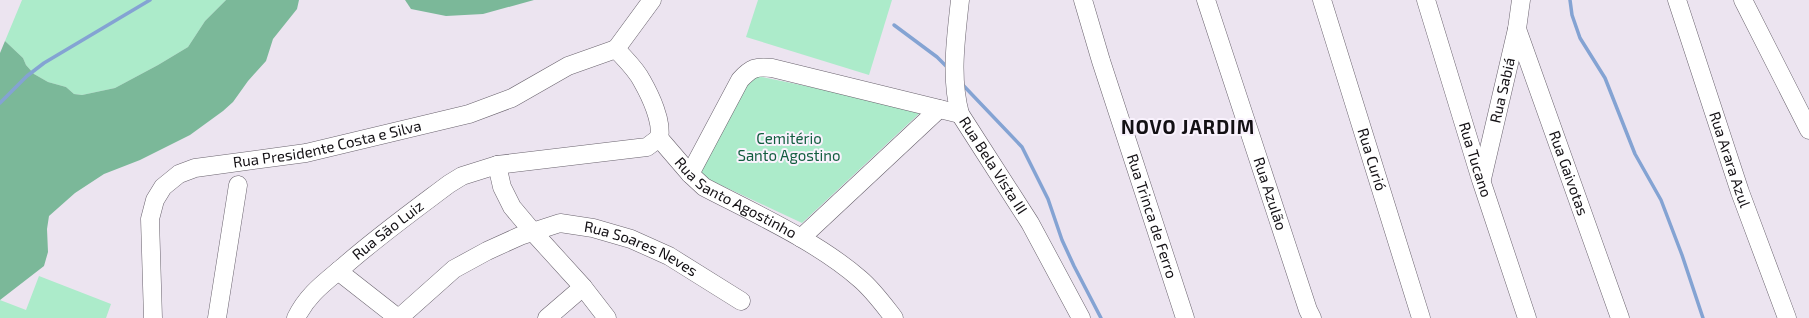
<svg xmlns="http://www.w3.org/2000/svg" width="1809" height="318" font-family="'Exo 2',sans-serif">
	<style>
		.green { fill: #acebca }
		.forest { fill: #7bb899 }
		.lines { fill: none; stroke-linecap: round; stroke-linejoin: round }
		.stream { stroke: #84a3d3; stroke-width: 3.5 }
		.minor-casing { stroke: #6a636e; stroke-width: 19 }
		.minor { stroke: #fff; stroke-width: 18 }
		.labels { text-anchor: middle; stroke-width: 4; stroke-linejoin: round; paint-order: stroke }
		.street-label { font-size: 15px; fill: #131014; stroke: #f9f2fd }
		.park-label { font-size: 15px; fill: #125d3f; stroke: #f9f2fd }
		.district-label { font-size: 19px; font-weight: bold; letter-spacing: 1px; fill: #131014; stroke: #f9f2fd }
	</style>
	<rect width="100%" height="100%" fill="#ece4f0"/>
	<g class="green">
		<path d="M 22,0 L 226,0 L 205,21 L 188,47 L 158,65 L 115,88 L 82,95 L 74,94 L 66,87 L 48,82 L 34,74 L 26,65 L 23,58 L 5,41 Z"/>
		<path d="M 758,0 L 892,0 L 869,75 L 746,37 Z"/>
		<path d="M 742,73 L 923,110 L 802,223 L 693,172 Z"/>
		<path d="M 39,276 L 111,304 L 106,318 L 0,318 L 0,300 L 26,310 Z"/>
	</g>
	<g class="forest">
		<path d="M 226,0 L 299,0 L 297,9 L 273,39 L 266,61 L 248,81 L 233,102 L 223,111 L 190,135 L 140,160 L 104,174 L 75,193 L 49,216 L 47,229 L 48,252 L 44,266 L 0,300 L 0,53 L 5,41 L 23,58 L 26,65 L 34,74 L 48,82 L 66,87 L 74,94 L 82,95 L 115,88 L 158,65 L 188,47 L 205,21 Z"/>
		<path d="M 405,0 L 534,0 L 483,14 L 446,16 L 411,9 Z"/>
	</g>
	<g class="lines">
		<g class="stream">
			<path d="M 1570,0 L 1572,15 L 1580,38 L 1605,78 L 1635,154 L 1661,200 L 1682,255 L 1703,318"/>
			<path d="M 894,25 L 937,57 L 949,69"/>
			<path d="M 961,83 L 1022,147 L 1048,199 L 1062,240 L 1074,266 L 1101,318"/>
			<path d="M 0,103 L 27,76 L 44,63 L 150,0"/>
		</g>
		<defs>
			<g id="minor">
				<path id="s1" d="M 960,0 C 956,38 950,77 960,114 L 1030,223 L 1081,318"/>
				<path id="s2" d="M 1083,0 L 1101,61 L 1185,318"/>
				<path id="s3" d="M 1206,0 L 1308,310 L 1312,318"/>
				<path id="s4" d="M 1322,0 L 1421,318"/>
				<path id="s5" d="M 1426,0 L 1481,180 L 1527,318"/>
				<path id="s6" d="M 1677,0 L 1740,192 L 1787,318"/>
				<path d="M 1743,0 L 1809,130"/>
				<path id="s7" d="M 1517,29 L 1620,318"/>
				<path d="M 616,49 C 625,59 636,69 642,81 C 650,95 663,122 659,138"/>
				<path d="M 616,49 L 652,0"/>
				<path id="s8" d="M 659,138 L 690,174 L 704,187 C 754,213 818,242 860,279 C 873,290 883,304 894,318"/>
				<path d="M 497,165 L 502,187 L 512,207 L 533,232 L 583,287 L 607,318"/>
				<path d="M 690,174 L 740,80 C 751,68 756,66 772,68 L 960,114"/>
				<path id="s9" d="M 1482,179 L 1517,29 L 1521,0"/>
				<path d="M 801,238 L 939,109"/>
				<path d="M 338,271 L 398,318"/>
				<path id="s10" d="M 153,318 L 150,219 L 155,200 L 163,187 L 179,174 L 195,168 L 306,153 L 469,114 L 512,98 L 568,66 L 616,49"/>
				<path d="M 217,318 L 238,185"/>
				<path id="s11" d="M 296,318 C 307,295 324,283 343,267 C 377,237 413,211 449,184 L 462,176 L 497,165 L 647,147 L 659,138"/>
				<path id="s12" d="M 399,318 L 454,269 L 487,251 L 520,236 L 560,223 L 593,228 L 631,239 L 669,256 L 741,301"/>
				<path d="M 547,318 L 583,287"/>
			</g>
		</defs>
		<use href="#minor" class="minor-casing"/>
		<use href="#minor" class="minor"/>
	</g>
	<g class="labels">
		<g class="street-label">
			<text dy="5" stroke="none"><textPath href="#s9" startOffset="91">Rua Sabiá</textPath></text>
			<text dy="5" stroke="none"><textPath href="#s10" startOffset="306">Rua Presidente Costa e Silva</textPath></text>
			<text dy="5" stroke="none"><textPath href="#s4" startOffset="167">Rua Curió</textPath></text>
			<text dy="5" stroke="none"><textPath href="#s5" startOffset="167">Rua Tucano</textPath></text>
			<text dy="5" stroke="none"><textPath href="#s6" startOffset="168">Rua Arara Azul</textPath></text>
			<text dy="5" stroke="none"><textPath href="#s1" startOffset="176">Rua Bela Vista III</textPath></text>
			<text dy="5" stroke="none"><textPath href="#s7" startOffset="153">Rua Gaivotas</textPath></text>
			<text dy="5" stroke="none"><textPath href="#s3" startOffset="204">Rua Azulão</textPath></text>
			<text dy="5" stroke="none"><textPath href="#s8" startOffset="99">Rua Santo Agostinho</textPath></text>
			<text dy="5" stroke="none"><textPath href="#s2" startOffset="227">Rua Trinca de Ferro</textPath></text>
			<text dy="5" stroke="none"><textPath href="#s11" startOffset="128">Rua São Luiz</textPath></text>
			<text dy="5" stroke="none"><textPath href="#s12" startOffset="275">Rua Soares Neves</textPath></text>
		</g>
		<g class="park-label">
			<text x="789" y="144">Cemitério<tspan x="789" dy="17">Santo Agostino</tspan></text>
		</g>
		<g class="district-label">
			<text x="1188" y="134">NOVO JARDIM</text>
		</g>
	</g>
</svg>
